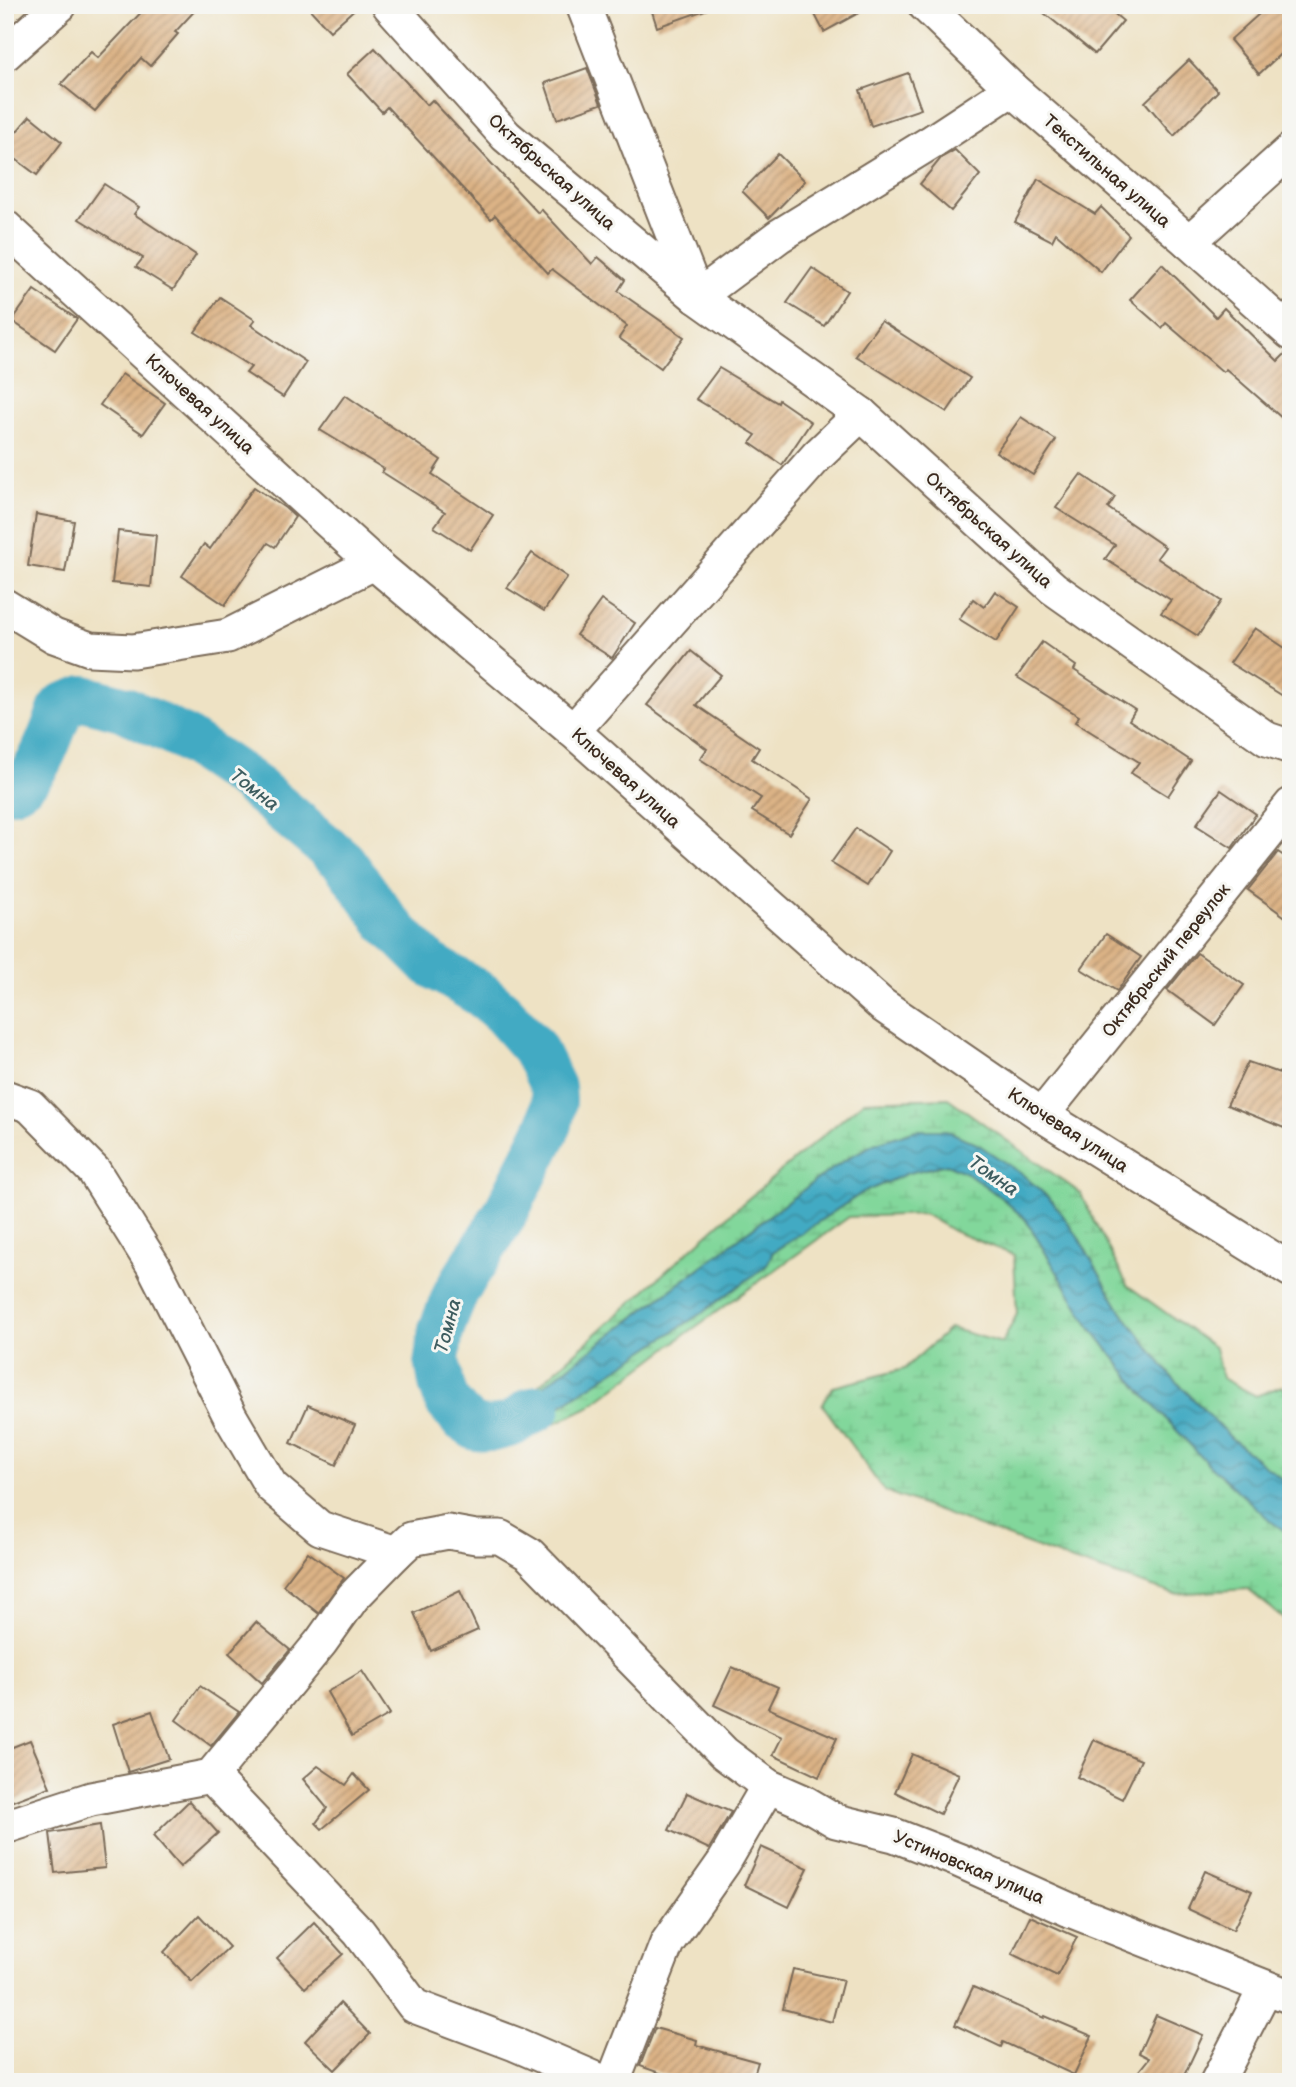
<svg xmlns="http://www.w3.org/2000/svg" width="1296" height="2087" font-family="'Balsamiq Sans',sans-serif">
	<style>
		.wetland { fill: url(#wetland-marsh); stroke: #5e805c; stroke-width: 2 }
		.water { fill: url(#water-waves); stroke: #3f6a70; stroke-width: 2 }
		.lines { fill: none; stroke-linecap: round; stroke-linejoin: round }
		.river { stroke: #43aac3; stroke-width: 46 }
		.building { fill: url(#building-hatch) }
		.minor-casing { stroke: #7a6a58; stroke-width: 37 }
		.minor { stroke: #fff; stroke-width: 33 }
		.labels { text-anchor: middle; stroke-width: 6; stroke-linejoin: round; paint-order: stroke }
		.street-label { font-size: 18px; fill: #3b2a1e; stroke: #f6f6f2 }
		.water-label { font-size: 19px; font-style: italic; fill: #3e5d60; stroke: #f6f6f2 }
	</style>
	<defs>
		<pattern id="wetland-marsh" width="20" height="14" patternUnits="userSpaceOnUse" patternTransform="scale(1.75)"><rect width="20" height="14" fill="#82d79b"/><path d="M1 5h8M5 5V1M11 12h8M15 12V8" fill="none" stroke="#71b985"/></pattern>
		<pattern id="water-waves" width="16" height="10" patternUnits="userSpaceOnUse" patternTransform="scale(1.75)"><rect width="16" height="10" fill="#43aac3"/><path d="M0 5q4-4 8 0t8 0" fill="none" stroke="#398b9e"/></pattern>
		<pattern id="building-hatch" width="6" height="6" patternUnits="userSpaceOnUse" patternTransform="scale(1.75)"><rect width="6" height="6" fill="#dcb386"/><path d="M-1 1l2-2M0 6l6-6M5 7l2-2" fill="none" stroke="#b4926d"/></pattern>
	</defs>
	<rect width="100%" height="100%" fill="#f6f6f2"/>
	<filter id="ink" filterUnits="userSpaceOnUse"><feTurbulence type="fractalNoise" baseFrequency=".0143" numOctaves="2"/><feDisplacementMap in="SourceGraphic" scale="14" xChannelSelector="R" yChannelSelector="G"/><feConvolveMatrix kernelMatrix="1 2 1 2 8 2 1 2 1" color-interpolation-filters="sRGB"/></filter>
	<filter id="wash" filterUnits="userSpaceOnUse"><feTurbulence type="fractalNoise" baseFrequency=".00686" numOctaves="4" result="noise"/><feDisplacementMap in="SourceGraphic" scale="28" xChannelSelector="R" yChannelSelector="G"/><feGaussianBlur stdDeviation="1.57" result="paint"/><feColorMatrix in="noise" values="0 0 0 0 0 0 0 0 0 0 0 0 0 0 0 0 0 1.4 0 .05"/><feComposite in="paint" operator="in"/></filter>
	<g filter="url(#wash)">
		<rect width="100%" height="100%" fill="#eee2c4"/>
		<g class="wetland">
			<path d="M 948,1098 L 1080,1193 L 1127,1285 L 1215,1348 L 1222,1378 L 1256,1396 L 1282,1386 L 1291,1395 L 1291,1487 L 1231,1438 L 1170,1375 L 1119,1308 L 1077,1235 L 1052,1201 L 1023,1175 L 979,1145 L 946,1130 L 851,1156 L 815,1181 L 510,1411 L 730,1214 L 864,1101 Z"/>
			<path d="M 947,1164 L 969,1174 L 1003,1199 L 1026,1220 L 1089,1325 L 1143,1394 L 1273,1523 L 1291,1535 L 1291,1624 L 1247,1589 L 1174,1594 L 1073,1561 L 884,1491 L 822,1404 L 833,1387 L 904,1369 L 950,1328 L 1002,1343 L 1017,1314 L 1014,1255 L 953,1231 L 924,1214 L 849,1217 L 683,1336 L 589,1407 L 530,1435 L 525,1429 L 703,1312 L 766,1266 L 773,1252 L 862,1193 L 908,1173 Z"/>
		</g>
		<path class="water" d="M 916,1130 L 946,1130 L 979,1145 L 1023,1175 L 1052,1201 L 1077,1235 L 1119,1308 L 1170,1375 L 1231,1438 L 1291,1487 L 1291,1535 L 1273,1523 L 1206,1462 L 1143,1394 L 1089,1325 L 1026,1220 L 1003,1199 L 969,1174 L 947,1164 L 908,1173 L 862,1193 L 773,1252 L 766,1266 L 703,1312 L 525,1429 L 510,1411 L 815,1181 L 851,1156 L 876,1143 Z"/>
		<g class="lines">
			<path class="river" d="M 5,790 C 36,790 52,730 62,706 L 84,698 L 125,709 L 184,738 L 248,781 L 343,861 L 388,923 L 428,963 L 482,995 L 503,1013 L 534,1048 L 553,1087 L 554,1101 L 550,1124 L 505,1214 L 456,1292 L 441,1330 L 437,1359 L 441,1383 L 447,1401 L 461,1418 L 476,1428 L 493,1429 L 512,1424 L 538,1408 L 518,1420 L 530,1411"/>
		</g>
		<g id="blocks">
			<g class="building">
				<path d="M 148,5 L 200,5 L 175,32 L 178,34 L 150,66 L 141,58 L 95,111 L 61,84 L 91,52 L 98,58 Z"/>
				<path d="M 306,5 L 359,5 L 330,31 Z"/>
				<path d="M 650,5 L 710,5 L 711,8 L 657,27 Z"/>
				<path d="M 810,5 L 873,5 L 824,32 Z"/>
				<path d="M 1034,5 L 1104,5 L 1123,21 L 1095,54 Z"/>
				<path d="M 1269,5 L 1281,5 L 1291,16 L 1291,44 L 1259,74 L 1230,40 Z"/>
				<path d="M 375,48 L 427,105 L 432,100 L 538,213 L 541,209 L 592,264 L 598,257 L 625,280 L 618,291 L 684,337 L 661,368 L 619,338 L 627,326 L 552,269 L 548,273 L 495,215 L 491,219 L 387,107 L 382,112 L 347,74 Z"/>
				<path d="M 1189,60 L 1218,91 L 1174,136 L 1145,102 Z"/>
				<path d="M 587,68 L 601,104 L 557,119 L 545,83 Z"/>
				<path d="M 908,73 L 921,109 L 871,126 L 860,90 Z"/>
				<path d="M 30,116 L 62,142 L 37,175 L 5,151 L 5,145 Z"/>
				<path d="M 955,150 L 980,175 L 951,211 L 920,184 L 941,158 Z"/>
				<path d="M 778,154 L 805,181 L 769,218 L 742,191 Z"/>
				<path d="M 1038,179 L 1095,214 L 1101,207 L 1129,235 L 1101,272 L 1056,233 L 1052,241 L 1015,222 Z"/>
				<path d="M 104,184 L 139,207 L 134,214 L 196,255 L 173,290 L 136,267 L 143,258 L 79,219 Z"/>
				<path d="M 1162,264 L 1216,317 L 1224,308 L 1278,361 L 1287,352 L 1291,352 L 1291,426 L 1226,369 L 1223,372 L 1166,323 L 1162,328 L 1130,300 Z"/>
				<path d="M 812,268 L 847,291 L 824,326 L 787,303 Z"/>
				<path d="M 34,290 L 77,319 L 55,350 L 12,321 Z"/>
				<path d="M 220,297 L 255,320 L 251,325 L 306,362 L 283,397 L 246,373 L 251,367 L 195,332 Z"/>
				<path d="M 881,321 L 970,378 L 947,412 L 856,356 Z"/>
				<path d="M 719,368 L 778,403 L 779,400 L 811,422 L 782,465 L 750,443 L 756,435 L 696,399 Z"/>
				<path d="M 122,374 L 165,403 L 143,434 L 100,405 Z"/>
				<path d="M 345,395 L 441,460 L 432,474 L 493,515 L 470,550 L 434,527 L 445,512 L 382,472 L 384,469 L 320,430 Z"/>
				<path d="M 1021,417 L 1056,440 L 1033,475 L 996,452 Z"/>
				<path d="M 1081,474 L 1115,497 L 1108,508 L 1165,547 L 1157,558 L 1221,601 L 1198,636 L 1161,613 L 1171,600 L 1105,559 L 1115,545 L 1056,508 Z"/>
				<path d="M 254,487 L 285,508 L 295,517 L 275,547 L 268,543 L 225,605 L 182,576 L 204,544 L 210,549 Z"/>
				<path d="M 36,514 L 74,521 L 65,572 L 28,566 Z"/>
				<path d="M 118,531 L 156,535 L 151,587 L 112,583 Z"/>
				<path d="M 532,553 L 567,577 L 544,611 L 507,588 Z"/>
				<path d="M 995,591 L 1019,607 L 996,642 L 959,619 L 973,599 L 984,607 Z"/>
				<path d="M 601,600 L 635,623 L 612,658 L 576,635 Z"/>
				<path d="M 1255,628 L 1291,652 L 1291,701 L 1230,663 Z"/>
				<path d="M 1042,642 L 1076,666 L 1074,670 L 1135,710 L 1129,720 L 1191,761 L 1168,796 L 1131,773 L 1139,762 L 1075,722 L 1079,716 L 1017,677 Z"/>
				<path d="M 691,651 L 721,675 L 696,705 L 759,748 L 752,759 L 812,799 L 789,834 L 752,811 L 761,798 L 700,759 L 707,749 L 647,705 Z"/>
				<path d="M 1221,790 L 1256,814 L 1232,848 L 1196,825 Z"/>
				<path d="M 856,828 L 890,851 L 868,886 L 831,863 Z"/>
				<path d="M 1278,852 L 1291,861 L 1291,921 L 1248,890 Z"/>
				<path d="M 1106,934 L 1141,957 L 1117,991 L 1081,969 Z"/>
				<path d="M 1197,953 L 1244,985 L 1215,1025 L 1167,990 Z"/>
				<path d="M 1248,1062 L 1291,1077 L 1291,1111 L 1284,1128 L 1227,1105 Z"/>
				<path d="M 308,1405 L 355,1425 L 336,1465 L 291,1443 Z"/>
				<path d="M 308,1552 L 344,1578 L 318,1613 L 283,1585 Z"/>
				<path d="M 460,1591 L 478,1630 L 431,1651 L 414,1613 Z"/>
				<path d="M 256,1622 L 290,1650 L 262,1683 L 229,1653 Z"/>
				<path d="M 732,1667 L 778,1687 L 768,1708 L 837,1738 L 819,1777 L 773,1755 L 782,1737 L 714,1705 Z"/>
				<path d="M 362,1671 L 390,1714 L 352,1736 L 327,1692 Z"/>
				<path d="M 200,1686 L 239,1712 L 211,1746 L 176,1720 Z"/>
				<path d="M 152,1711 L 169,1759 L 128,1772 L 113,1724 Z"/>
				<path d="M 30,1740 L 50,1787 L 5,1804 L 5,1750 Z"/>
				<path d="M 1094,1740 L 1141,1760 L 1122,1799 L 1077,1777 Z"/>
				<path d="M 912,1754 L 959,1774 L 940,1814 L 895,1792 Z"/>
				<path d="M 318,1766 L 346,1785 L 354,1774 L 369,1790 L 322,1829 L 316,1823 L 327,1808 L 303,1779 Z"/>
				<path d="M 687,1793 L 731,1812 L 709,1849 L 669,1830 Z"/>
				<path d="M 189,1801 L 218,1833 L 180,1867 L 153,1836 Z"/>
				<path d="M 100,1825 L 105,1868 L 55,1873 L 50,1833 Z"/>
				<path d="M 761,1847 L 808,1868 L 789,1907 L 744,1885 Z"/>
				<path d="M 1205,1871 L 1252,1891 L 1233,1930 L 1188,1909 Z"/>
				<path d="M 199,1915 L 229,1947 L 192,1982 L 164,1952 Z"/>
				<path d="M 1030,1916 L 1077,1937 L 1057,1976 L 1012,1954 Z"/>
				<path d="M 314,1922 L 343,1954 L 305,1988 L 277,1958 Z"/>
				<path d="M 793,1969 L 843,1980 L 832,2022 L 783,2009 Z"/>
				<path d="M 973,1987 L 1044,2018 L 1045,2016 L 1092,2036 L 1074,2075 L 1003,2042 L 1001,2047 L 955,2025 Z"/>
				<path d="M 340,2003 L 370,2034 L 335,2070 L 305,2041 Z"/>
				<path d="M 1156,2015 L 1203,2035 L 1181,2082 L 1130,2082 L 1149,2058 L 1139,2053 Z"/>
				<path d="M 655,2028 L 697,2040 L 696,2045 L 758,2062 L 752,2082 L 685,2082 L 640,2066 Z"/>
			</g>
		</g>
	</g>
	<g filter="url(#ink)">
		<use href="#blocks" fill-opacity="0" stroke="#7a6a58" stroke-width="2"/>
		<g class="lines">
			<defs>
				<g id="minor">
					<path d="M 389,5 L 506,136 L 697,297 L 861,414 L 1053,588 L 1267,739 L 1291,747"/>
					<path d="M 583,5 L 697,297 L 779,236 L 933,141 L 1012,89"/>
					<path d="M 925,5 L 1012,89 L 1189,242 L 1291,333"/>
					<path d="M 5,54 L 60,5"/>
					<path d="M 5,227 L 374,563 L 573,731 L 882,1005 L 1042,1115 L 1291,1270"/>
					<path d="M 1189,242 L 1291,150"/>
					<path d="M 5,606 L 54,636 L 90,649 L 133,651 L 228,636 L 374,563"/>
					<path d="M 573,731 L 817,456 L 861,414"/>
					<path d="M 5,1097 L 30,1106 L 94,1171 L 153,1265 L 230,1416 L 271,1486 L 320,1528 L 396,1553 L 411,1539 L 448,1532 L 476,1537 L 500,1537 L 529,1554 L 724,1753 L 768,1786 L 802,1801 L 836,1821 L 894,1835 L 958,1860 L 1072,1911 L 1291,1997"/>
					<path d="M 1042,1115 L 1291,805"/>
					<path d="M 211,1776 L 359,1932 L 414,2006 L 515,2044 L 603,2082"/>
					<path d="M 5,1827 L 91,1799 L 211,1776 L 321,1642 L 353,1597 L 396,1553"/>
					<path d="M 613,2082 L 667,1943 L 724,1862 L 768,1786"/>
					<path d="M 1217,2082 L 1265,1989"/>
				</g>
			</defs>
			<use href="#minor" class="minor-casing"/>
			<use href="#minor" class="minor"/>
		</g>
	</g>
	<g class="labels">
		<g class="street-label">
			<text transform="translate(1107 171) rotate(41)" y="6">Текстильная улица</text>
			<text transform="translate(552 172) rotate(42)" y="6">Октябрьская улица</text>
			<text transform="translate(200 404) rotate(42)" y="6">Ключевая улица</text>
			<text transform="translate(989 530) rotate(42)" y="6">Октябрьская улица</text>
			<text transform="translate(626 778) rotate(42)" y="6">Ключевая улица</text>
			<text transform="translate(1166 960) rotate(-51)" y="6">Октябрьский переулок</text>
			<text transform="translate(1068 1130) rotate(33)" y="6">Ключевая улица</text>
			<text transform="translate(969 1867) rotate(23)" y="6">Устиновская улица</text>
		</g>
		<g class="water-label">
			<text transform="translate(255 789) rotate(38)" y="7">Томна</text>
			<text transform="translate(994 1175) rotate(35)" y="7">Томна</text>
			<text transform="translate(447 1326) rotate(-75)" y="7">Томна</text>
		</g>
	</g>
	<rect width="1296" height="2087" fill="none" stroke="#f6f6f2" stroke-width="28"/>
</svg>
